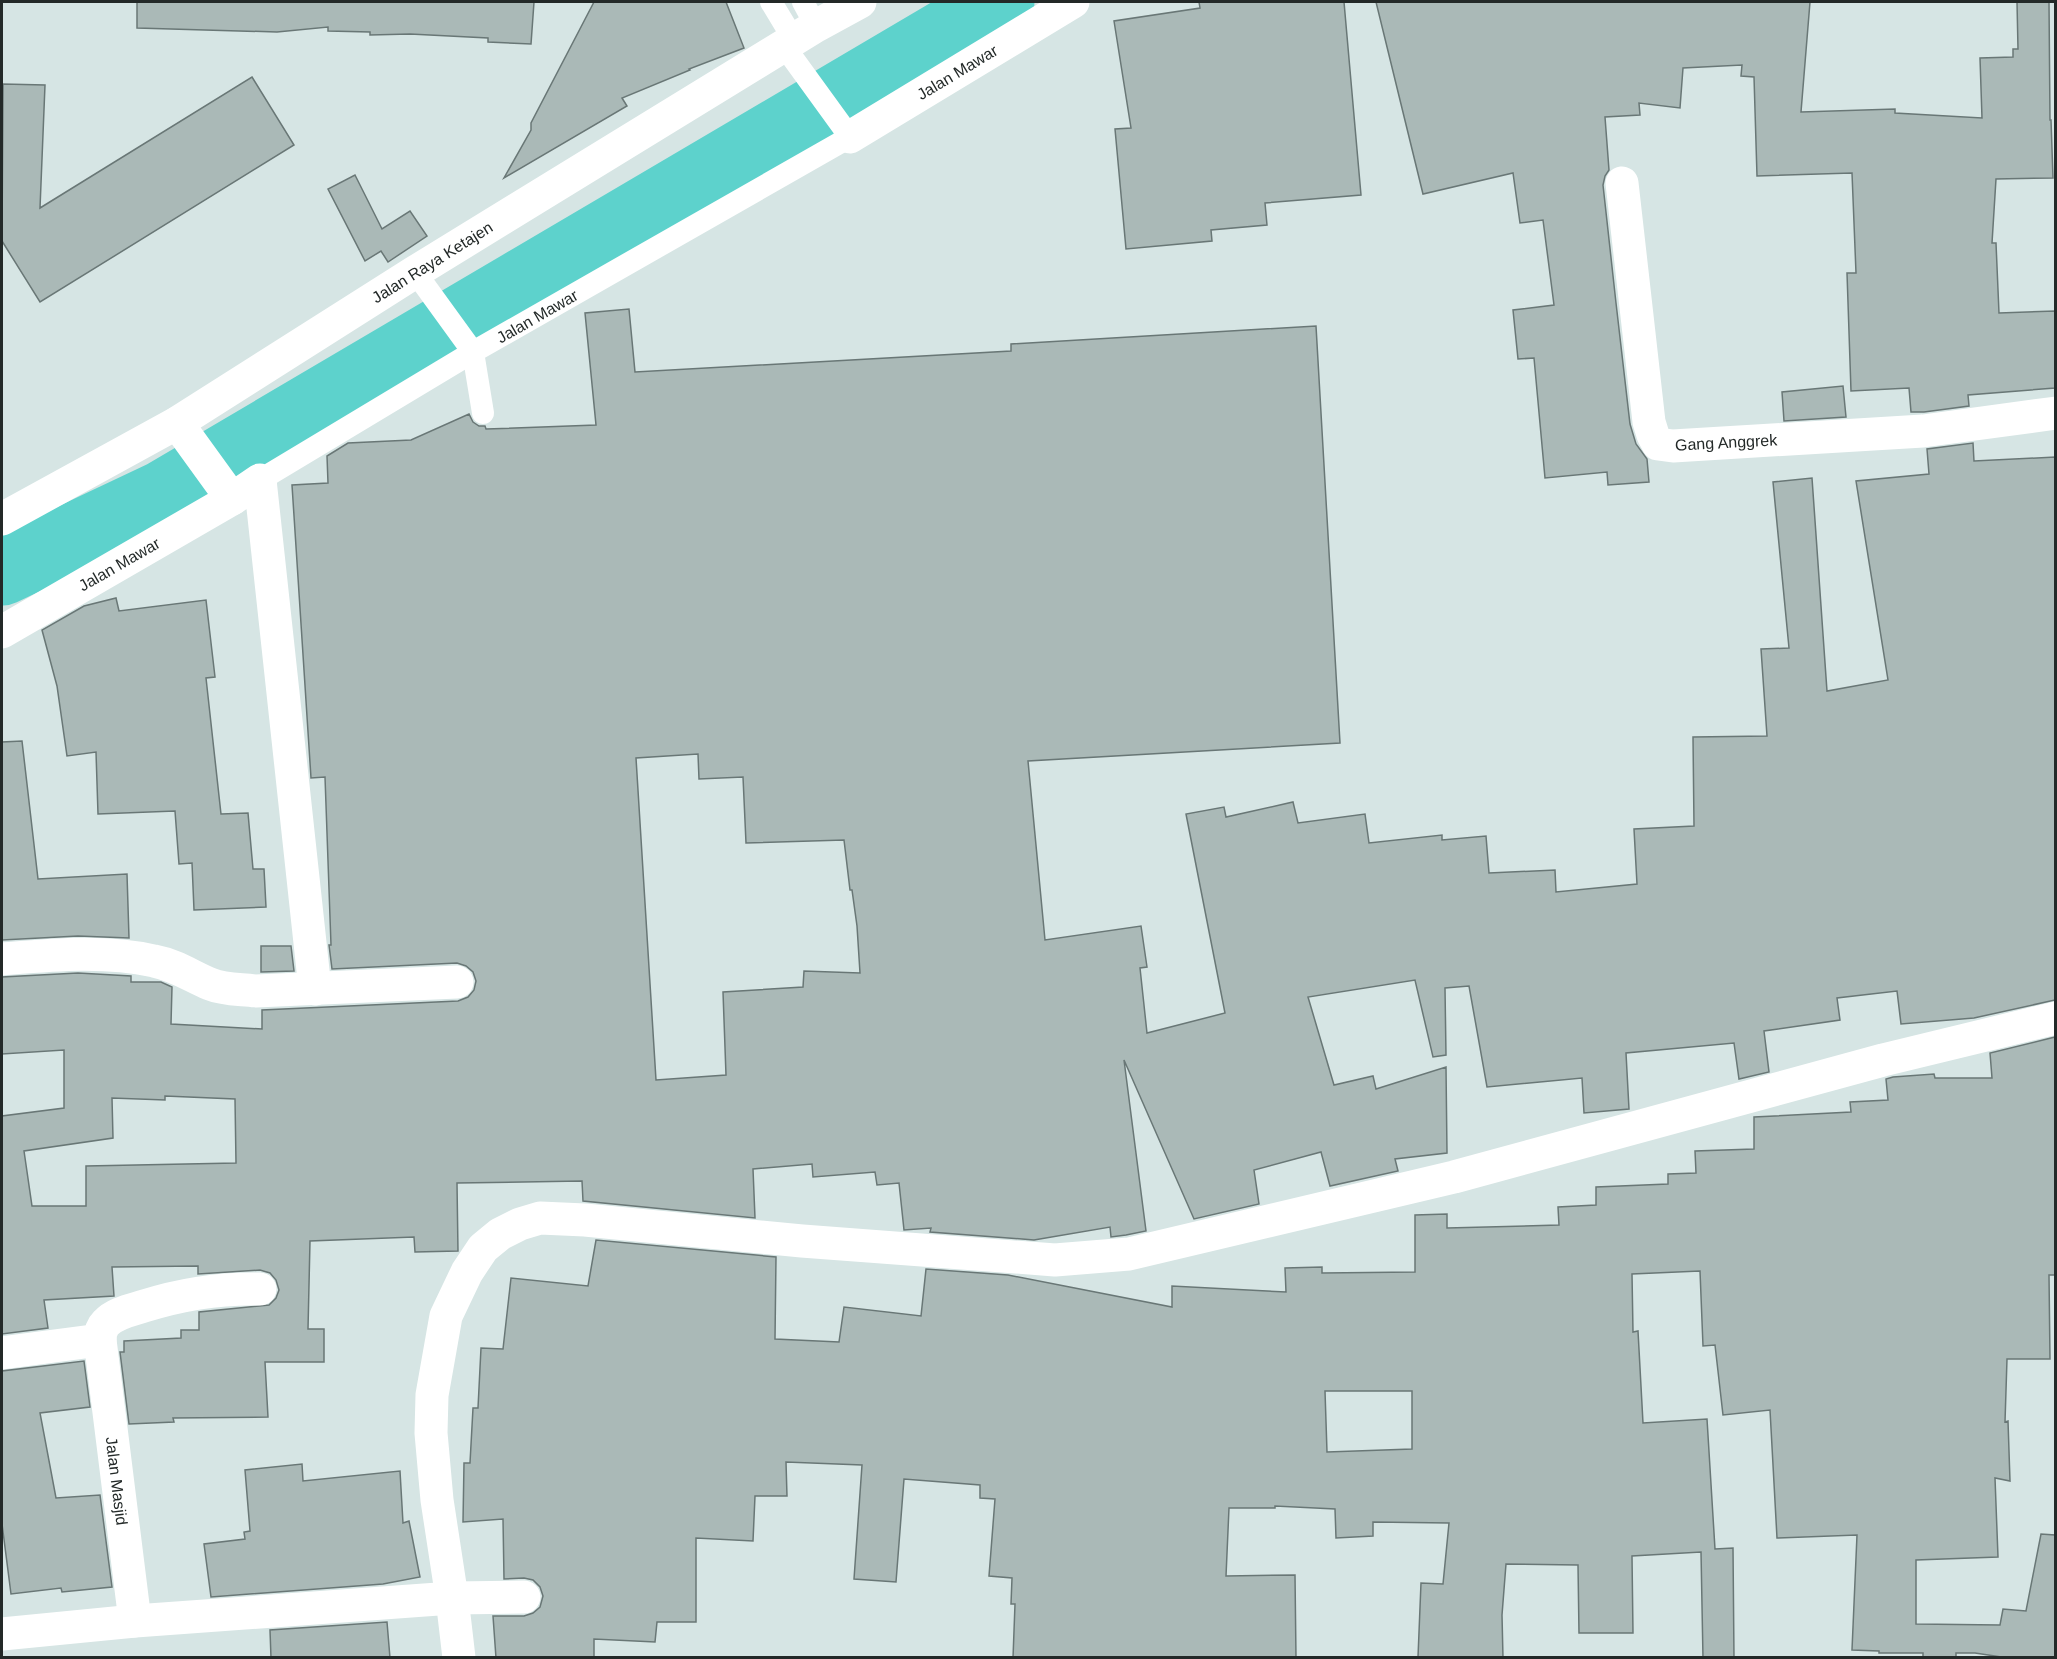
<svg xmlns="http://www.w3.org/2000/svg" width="2057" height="1659" font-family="Helvetica,sans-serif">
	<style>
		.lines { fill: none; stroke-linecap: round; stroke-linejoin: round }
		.river { stroke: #5dd2cc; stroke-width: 69 }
		.building { fill: #aab9b7; stroke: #697776; stroke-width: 1.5; fill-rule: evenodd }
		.service { stroke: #fff; stroke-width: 22 }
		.minor { stroke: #fff; stroke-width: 33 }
		.tertiary { stroke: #fff; stroke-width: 33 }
		.labels { text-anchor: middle; stroke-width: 6; stroke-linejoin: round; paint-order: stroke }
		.street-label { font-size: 16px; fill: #232928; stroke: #fff }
	</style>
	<rect width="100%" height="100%" fill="#d6e5e4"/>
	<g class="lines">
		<path class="river" d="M 2,571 L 163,495 L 1000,2"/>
	</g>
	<g class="building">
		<path d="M 137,2 L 534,2 L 531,44 L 488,42 L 488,38 L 410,34 L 370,35 L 370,32 L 328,31 L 328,27 L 277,32 L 137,28 Z"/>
		<path d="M 594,2 L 726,2 L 744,48 L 689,69 L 690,70 L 622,98 L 627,106 L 504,178 L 531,130 L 531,123 Z"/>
		<path d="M 1199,2 L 1344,2 L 1361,195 L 1265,203 L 1267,225 L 1211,230 L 1212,241 L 1126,249 L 1115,129 L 1131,128 L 1114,21 L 1200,8 Z"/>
		<path d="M 1376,2 L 1810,2 L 1801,112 L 1895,109 L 1895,113 L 1982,118 L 1980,58 L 2013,57 L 2013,49 L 2018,49 L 2017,2 L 2049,2 L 2050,120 L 2051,120 L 2053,178 L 1996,179 L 1992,243 L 1996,243 L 1999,313 L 2055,311 L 2055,388 L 1968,395 L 1969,406 L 1924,412 L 1911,412 L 1909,388 L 1851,391 L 1847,273 L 1856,273 L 1852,173 L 1757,176 L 1754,77 L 1741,76 L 1742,65 L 1683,68 L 1680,108 L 1639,103 L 1640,115 L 1605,117 L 1609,170 L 1605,176 L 1603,185 L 1616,303 L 1630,424 L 1636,444 L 1647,459 L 1649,482 L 1608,485 L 1607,472 L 1545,478 L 1534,358 L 1518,359 L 1513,310 L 1554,305 L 1543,220 L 1520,223 L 1513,173 L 1423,194 Z"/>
		<path d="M 252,77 L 294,145 L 40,302 L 2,241 L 3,84 L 45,85 L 40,208 Z"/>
		<path d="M 355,175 L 382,229 L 410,211 L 427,236 L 388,262 L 381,251 L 365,261 L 328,189 Z"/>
		<path d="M 629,309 L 635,372 L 1011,351 L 1011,344 L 1316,326 L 1340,743 L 1028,761 L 1045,940 L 1141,926 L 1147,967 L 1140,968 L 1147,1033 L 1225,1013 L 1186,814 L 1224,807 L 1226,817 L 1293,802 L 1298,823 L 1365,814 L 1369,843 L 1442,835 L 1442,840 L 1486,836 L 1489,873 L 1555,870 L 1556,892 L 1637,884 L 1634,829 L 1694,826 L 1693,737 L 1767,736 L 1761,649 L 1789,648 L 1773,482 L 1812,478 L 1827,691 L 1888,680 L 1856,481 L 1929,474 L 1927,449 L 1973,443 L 1974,461 L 2055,457 L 2055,1000 L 1974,1018 L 1901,1024 L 1897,991 L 1837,998 L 1840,1020 L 1764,1031 L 1769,1072 L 1739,1079 L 1734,1043 L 1626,1053 L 1629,1109 L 1584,1113 L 1582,1078 L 1487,1087 L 1469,986 L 1445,988 L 1446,1055 L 1433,1057 L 1415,980 L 1308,997 L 1334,1085 L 1373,1076 L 1376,1089 L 1446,1067 L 1447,1153 L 1395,1159 L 1398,1171 L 1330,1186 L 1321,1152 L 1254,1170 L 1259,1204 L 1194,1219 L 1124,1060 L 1146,1231 L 1126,1235 L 1111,1237 L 1110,1227 L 1034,1240 L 930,1232 L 931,1228 L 904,1230 L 899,1183 L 877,1185 L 875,1172 L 813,1177 L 812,1164 L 753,1169 L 755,1218 L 583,1201 L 582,1181 L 457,1183 L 458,1251 L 415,1252 L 414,1237 L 310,1241 L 308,1329 L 324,1329 L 324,1362 L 265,1362 L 268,1417 L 173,1418 L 174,1422 L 129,1424 L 120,1352 L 124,1352 L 124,1341 L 181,1338 L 181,1330 L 199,1330 L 199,1312 L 269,1305 L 276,1298 L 279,1290 L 276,1280 L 270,1273 L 260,1270 L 198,1274 L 198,1266 L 112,1267 L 114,1296 L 44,1300 L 48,1328 L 2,1334 L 2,1116 L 64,1108 L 64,1050 L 2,1054 L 2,977 L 78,973 L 131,976 L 131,982 L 161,982 L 172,987 L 171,1024 L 262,1029 L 262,1010 L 458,1001 L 468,997 L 474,990 L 476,981 L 473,972 L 466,966 L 457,963 L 332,969 L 329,945 L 331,945 L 325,777 L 311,778 L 292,485 L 328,483 L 327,456 L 348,443 L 411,440 L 469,414 L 473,422 L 479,426 L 485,426 L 486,429 L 596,425 L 585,313 ZM 698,754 L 699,779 L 743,777 L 746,843 L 844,840 L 850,890 L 852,890 L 857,926 L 860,973 L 804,971 L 803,987 L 723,992 L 726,1075 L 656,1080 L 636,758 ZM 165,1096 L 235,1099 L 236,1163 L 86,1166 L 86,1206 L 32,1206 L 24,1151 L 113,1138 L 112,1098 L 165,1100 Z"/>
		<path d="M 1843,386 L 1846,417 L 1784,421 L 1782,392 Z"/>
		<path d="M 116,598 L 119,611 L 206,600 L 215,677 L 206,678 L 221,814 L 248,813 L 253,869 L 264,869 L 266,907 L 194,910 L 192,863 L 179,864 L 175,811 L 98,814 L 96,752 L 67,756 L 57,686 L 42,630 L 84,606 Z"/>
		<path d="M 22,741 L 38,879 L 127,874 L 129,938 L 78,936 L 2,940 L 2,742 Z"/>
		<path d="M 261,946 L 291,946 L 294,971 L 261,972 Z"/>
		<path d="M 2055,1037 L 2055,1275 L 2049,1275 L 2050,1359 L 2007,1359 L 2005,1422 L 2008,1421 L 2010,1481 L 1995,1478 L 1998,1557 L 1916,1560 L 1916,1624 L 2000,1625 L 2003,1609 L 2026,1611 L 2041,1534 L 2055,1535 L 2055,1658 L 2008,1658 L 1975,1653 L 1956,1653 L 1956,1658 L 1923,1658 L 1923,1653 L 1879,1653 L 1879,1651 L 1852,1650 L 1857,1535 L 1777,1538 L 1770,1410 L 1723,1415 L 1715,1345 L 1703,1346 L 1700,1271 L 1632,1274 L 1633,1332 L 1638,1331 L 1643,1423 L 1707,1419 L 1715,1549 L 1733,1548 L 1734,1658 L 1703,1658 L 1701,1552 L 1632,1556 L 1633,1633 L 1579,1633 L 1578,1565 L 1506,1564 L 1502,1615 L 1503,1658 L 1418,1657 L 1421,1583 L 1443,1584 L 1449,1523 L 1373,1522 L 1373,1536 L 1336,1538 L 1335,1509 L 1275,1506 L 1275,1508 L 1229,1508 L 1226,1576 L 1295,1575 L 1296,1658 L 1013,1658 L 1015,1604 L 1011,1604 L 1012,1578 L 989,1576 L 995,1499 L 980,1498 L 980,1485 L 904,1479 L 896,1582 L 854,1579 L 862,1465 L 786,1462 L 787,1496 L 755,1496 L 753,1541 L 696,1538 L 696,1622 L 657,1622 L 655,1642 L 594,1639 L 594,1658 L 496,1658 L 493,1616 L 524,1616 L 533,1613 L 540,1607 L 543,1596 L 540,1587 L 533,1580 L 524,1578 L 504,1579 L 503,1519 L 463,1522 L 464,1463 L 470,1463 L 473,1408 L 478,1408 L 481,1348 L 503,1349 L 511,1278 L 588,1286 L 596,1240 L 776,1257 L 775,1339 L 839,1342 L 844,1307 L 921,1316 L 926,1269 L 1008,1275 L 1172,1307 L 1172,1286 L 1286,1292 L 1285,1268 L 1322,1267 L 1322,1273 L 1415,1272 L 1415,1215 L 1447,1214 L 1447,1228 L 1559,1225 L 1558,1207 L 1596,1205 L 1596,1187 L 1668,1184 L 1668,1174 L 1696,1173 L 1695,1151 L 1754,1149 L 1754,1117 L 1851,1112 L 1850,1102 L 1888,1100 L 1886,1079 L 1893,1077 L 1934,1074 L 1935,1078 L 1992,1078 L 1990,1053 ZM 1325,1391 L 1412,1391 L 1412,1449 L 1327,1452 Z"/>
		<path d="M 84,1361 L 90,1407 L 40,1413 L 56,1498 L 100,1495 L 112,1587 L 62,1592 L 61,1588 L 11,1594 L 2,1524 L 2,1371 Z"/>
		<path d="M 302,1464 L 303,1481 L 400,1471 L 403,1523 L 409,1521 L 420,1577 L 383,1584 L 211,1597 L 204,1544 L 245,1539 L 244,1532 L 250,1531 L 245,1470 Z"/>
		<path d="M 387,1622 L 390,1658 L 271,1658 L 270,1630 Z"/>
	</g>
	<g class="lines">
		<g class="service">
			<path d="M 771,2 L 794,40"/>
			<path d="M 803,2 L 816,26"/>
			<path d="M 415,272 L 473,352 L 483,413"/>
			<path d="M 260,480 L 473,352 L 850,137 L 784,46"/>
		</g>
		<g class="minor">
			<path d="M 850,137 L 1073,2"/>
			<path d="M 1622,183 L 1649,422 L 1653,435 L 1658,444 L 1673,446 L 1923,431 L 2056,413"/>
			<path d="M 2,632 L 232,499 L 260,480 L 315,989"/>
			<path d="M 2,959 C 52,955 104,950 154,961 C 175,965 191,976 210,984 C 224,990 241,989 256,991 L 457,982"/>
			<path d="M 2,1353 L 100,1340"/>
			<path d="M 135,1621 L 100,1340 C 100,1334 101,1328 106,1323 C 115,1313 131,1310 144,1306 C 182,1294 220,1288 260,1289"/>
			<path d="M 2,1634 L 135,1621 L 452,1598 L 524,1597"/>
			<path d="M 459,1658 L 452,1598 L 437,1500 L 431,1433 L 432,1395 L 446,1316 L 467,1272 L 483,1248 L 500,1234 L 520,1224 L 540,1218 L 585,1220 L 802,1241 L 1055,1260 L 1129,1254 L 1454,1177 L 1883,1060 L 2056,1018"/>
		</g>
		<g class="tertiary">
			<path d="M 177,423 L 232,499"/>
			<path d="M 2,519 L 177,423 L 415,272 L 816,26 L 860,2"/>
		</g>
	</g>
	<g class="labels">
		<g class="street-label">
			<text transform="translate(957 72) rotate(-31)" y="6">Jalan Mawar</text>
			<text transform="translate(432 262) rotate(-32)" y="6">Jalan Raya Ketajen</text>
			<text transform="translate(537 316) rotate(-30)" y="6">Jalan Mawar</text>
			<text transform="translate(1726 442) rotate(-3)" y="6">Gang Anggrek</text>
			<text transform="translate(119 564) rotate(-30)" y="6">Jalan Mawar</text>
			<text transform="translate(117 1481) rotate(83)" y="6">Jalan Masjid</text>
		</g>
	</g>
	<rect width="2057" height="1659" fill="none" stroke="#232928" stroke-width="6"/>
</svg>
